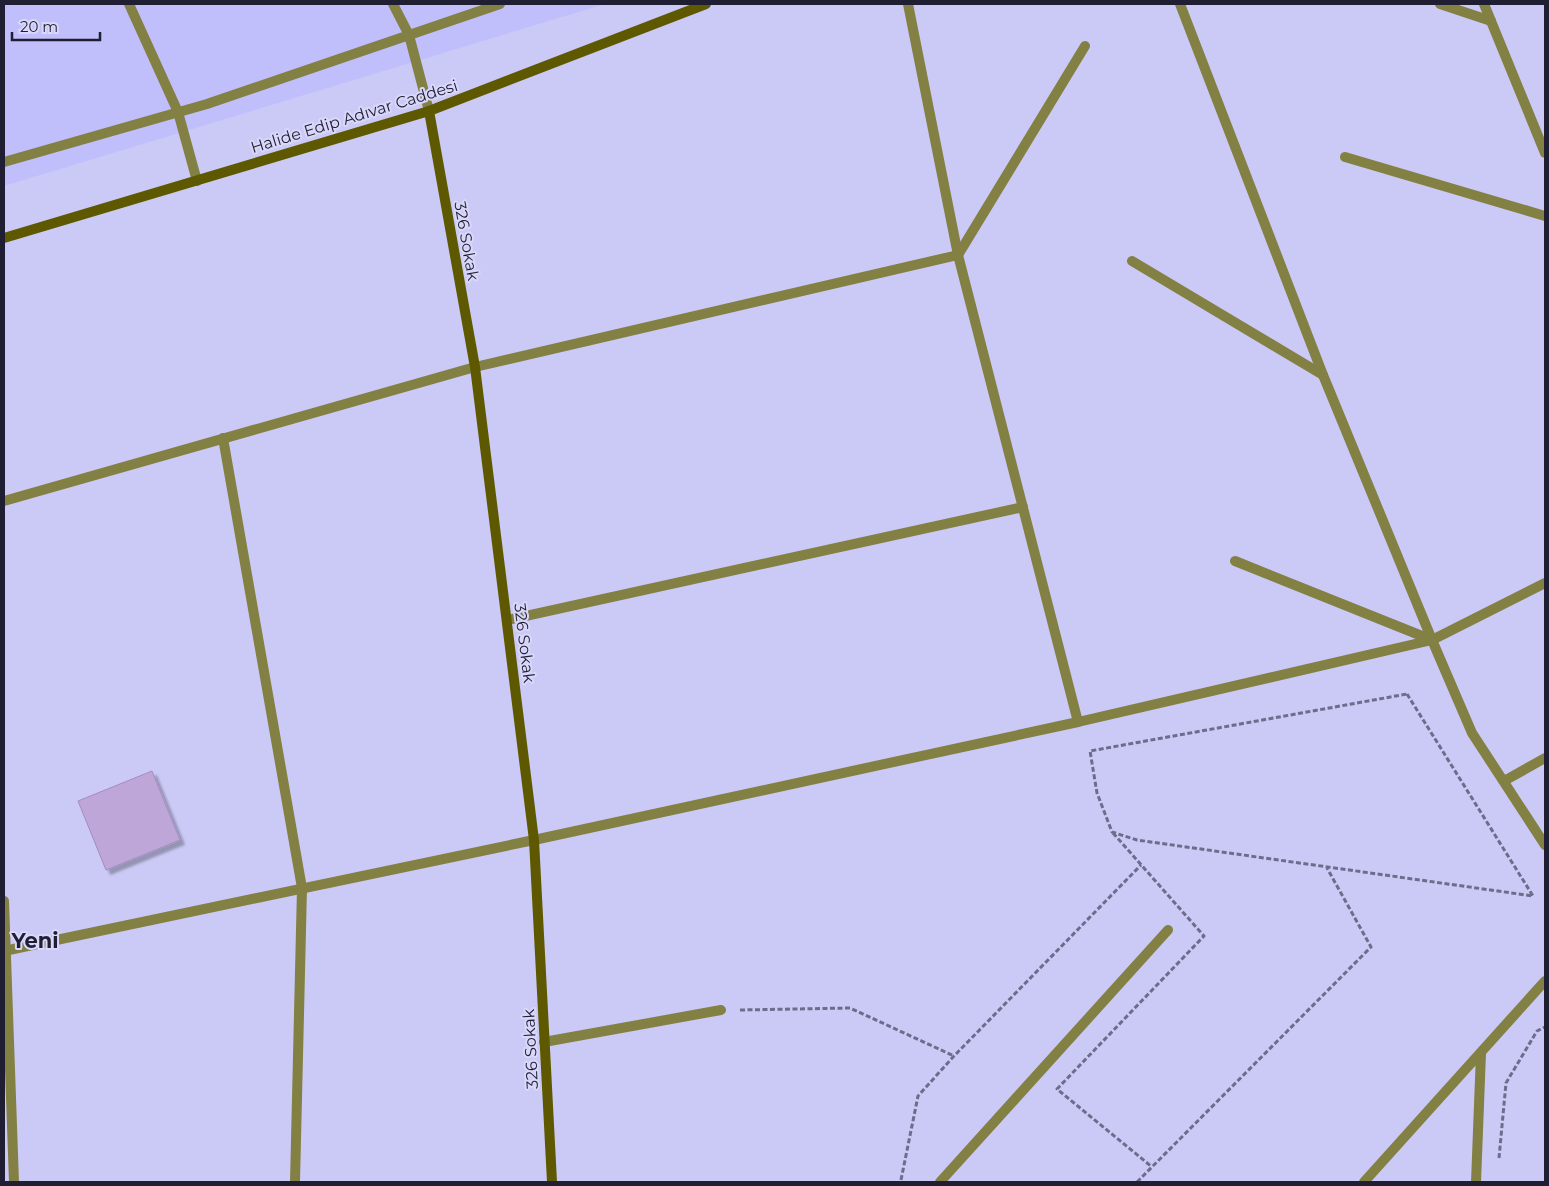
<svg xmlns="http://www.w3.org/2000/svg" width="1549" height="1186" font-family="Montserrat,sans-serif">
	<style>
		.built { fill: #c1befc }
		.building { fill: #bea6d9; stroke: #a38bbd; filter: url(#shadow) }
		.lines { fill: none; stroke-linecap: round; stroke-linejoin: round }
		.path { stroke: #6e6c8c; stroke-width: 3; stroke-dasharray: 5 2.5; stroke-linecap: butt }
		.lane { stroke: #838044; stroke-width: 10 }
		.street { stroke: #838044; stroke-width: 10 }
		.secondary { stroke: #5e5900; stroke-width: 10 }
		.labels { text-anchor: middle; stroke-width: 4; stroke-linejoin: round; paint-order: stroke }
		.street-label { font-size: 16px; fill: #201e33; stroke: #d9d8fa }
		.district-label { font-size: 21px; font-weight: bold; fill: #201e33; stroke: #d9d8fa }
	</style>
	<defs>
		<filter id="shadow"><feDropShadow dx="4.5" dy="4.5" stdDeviation="1" flood-color="#0004"/></filter>
	</defs>
	<rect width="100%" height="100%" fill="#cbcaf6"/>
	<path class="built" d="M 4,4 L 605,4 L 4,186 Z"/>
	<path class="building" d="M 152,771 L 180,840 L 106,870 L 78,801 Z"/>
	<g class="lines">
		<g class="path">
			<path d="M 1407,694 L 1533,896 L 1137,840 L 1112,832 L 1097,793 L 1090,751 Z"/>
			<path d="M 1113,833 L 1204,936 L 1057,1089 L 1152,1167"/>
			<path d="M 740,1010 L 850,1008 L 954,1056"/>
			<path d="M 1499,1158 L 1506,1083 L 1537,1031 L 1545,1027"/>
			<path d="M 901,1180 L 918,1096 L 954,1056 L 1141,865"/>
			<path d="M 1137,1182 L 1371,947 L 1327,868"/>
		</g>
		<g class="lane">
			<path d="M 129,4 L 178,112 L 197,181"/>
			<path d="M 393,4 L 409,35 L 429,111"/>
			<path d="M 4,162 L 207,104 L 500,4"/>
			<path d="M 1504,781 L 1545,758"/>
		</g>
		<g class="street">
			<path d="M 908,4 L 958,255"/>
			<path d="M 1180,4 L 1323,375 L 1432,640 L 1472,733 L 1545,845"/>
			<path d="M 1440,4 L 1491,21"/>
			<path d="M 1484,4 L 1545,153"/>
			<path d="M 1345,157 L 1545,216"/>
			<path d="M 958,255 L 1085,46"/>
			<path d="M 1132,261 L 1323,375"/>
			<path d="M 223,438 L 302,888 L 295,1182"/>
			<path d="M 4,501 L 475,367 L 958,255 L 1078,722 L 1432,640 L 1545,583"/>
			<path d="M 1235,561 L 1432,640"/>
			<path d="M 507,620 L 1023,507"/>
			<path d="M 4,901 L 14,1182"/>
			<path d="M 4,951 L 534,840 L 1078,722"/>
			<path d="M 544,1042 L 721,1010"/>
			<path d="M 940,1182 L 1168,930"/>
			<path d="M 1364,1182 L 1545,981"/>
			<path d="M 1476,1182 L 1481,1053"/>
		</g>
		<g class="secondary">
			<path d="M 429,111 L 475,367 L 534,840 L 552,1182"/>
			<path d="M 4,238 L 429,111 L 706,4"/>
		</g>
	</g>
	<g class="labels">
		<g class="street-label">
			<text transform="translate(354 116) rotate(-17)" y="6">Halide Edip Adıvar Caddesi</text>
			<text transform="translate(467 241) rotate(80)" y="6">326 Sokak</text>
			<text transform="translate(525 643) rotate(83)" y="6">326 Sokak</text>
			<text transform="translate(530 1049) rotate(-93)" y="6">326 Sokak</text>
		</g>
		<g class="district-label">
			<text x="35" y="948">Yeni</text>
		</g>
	</g>
	<rect width="1549" height="1186" fill="none" stroke="#201e33" stroke-width="10"/>
	<path d="M12 32v8h88v-8" fill="none" stroke="#201e33" stroke-width="2.5"/>
	<text x="20" y="32" font-size="15" fill="#201e33" stroke="#d9d8fa" stroke-width="4" paint-order="stroke">20 m</text>
</svg>
